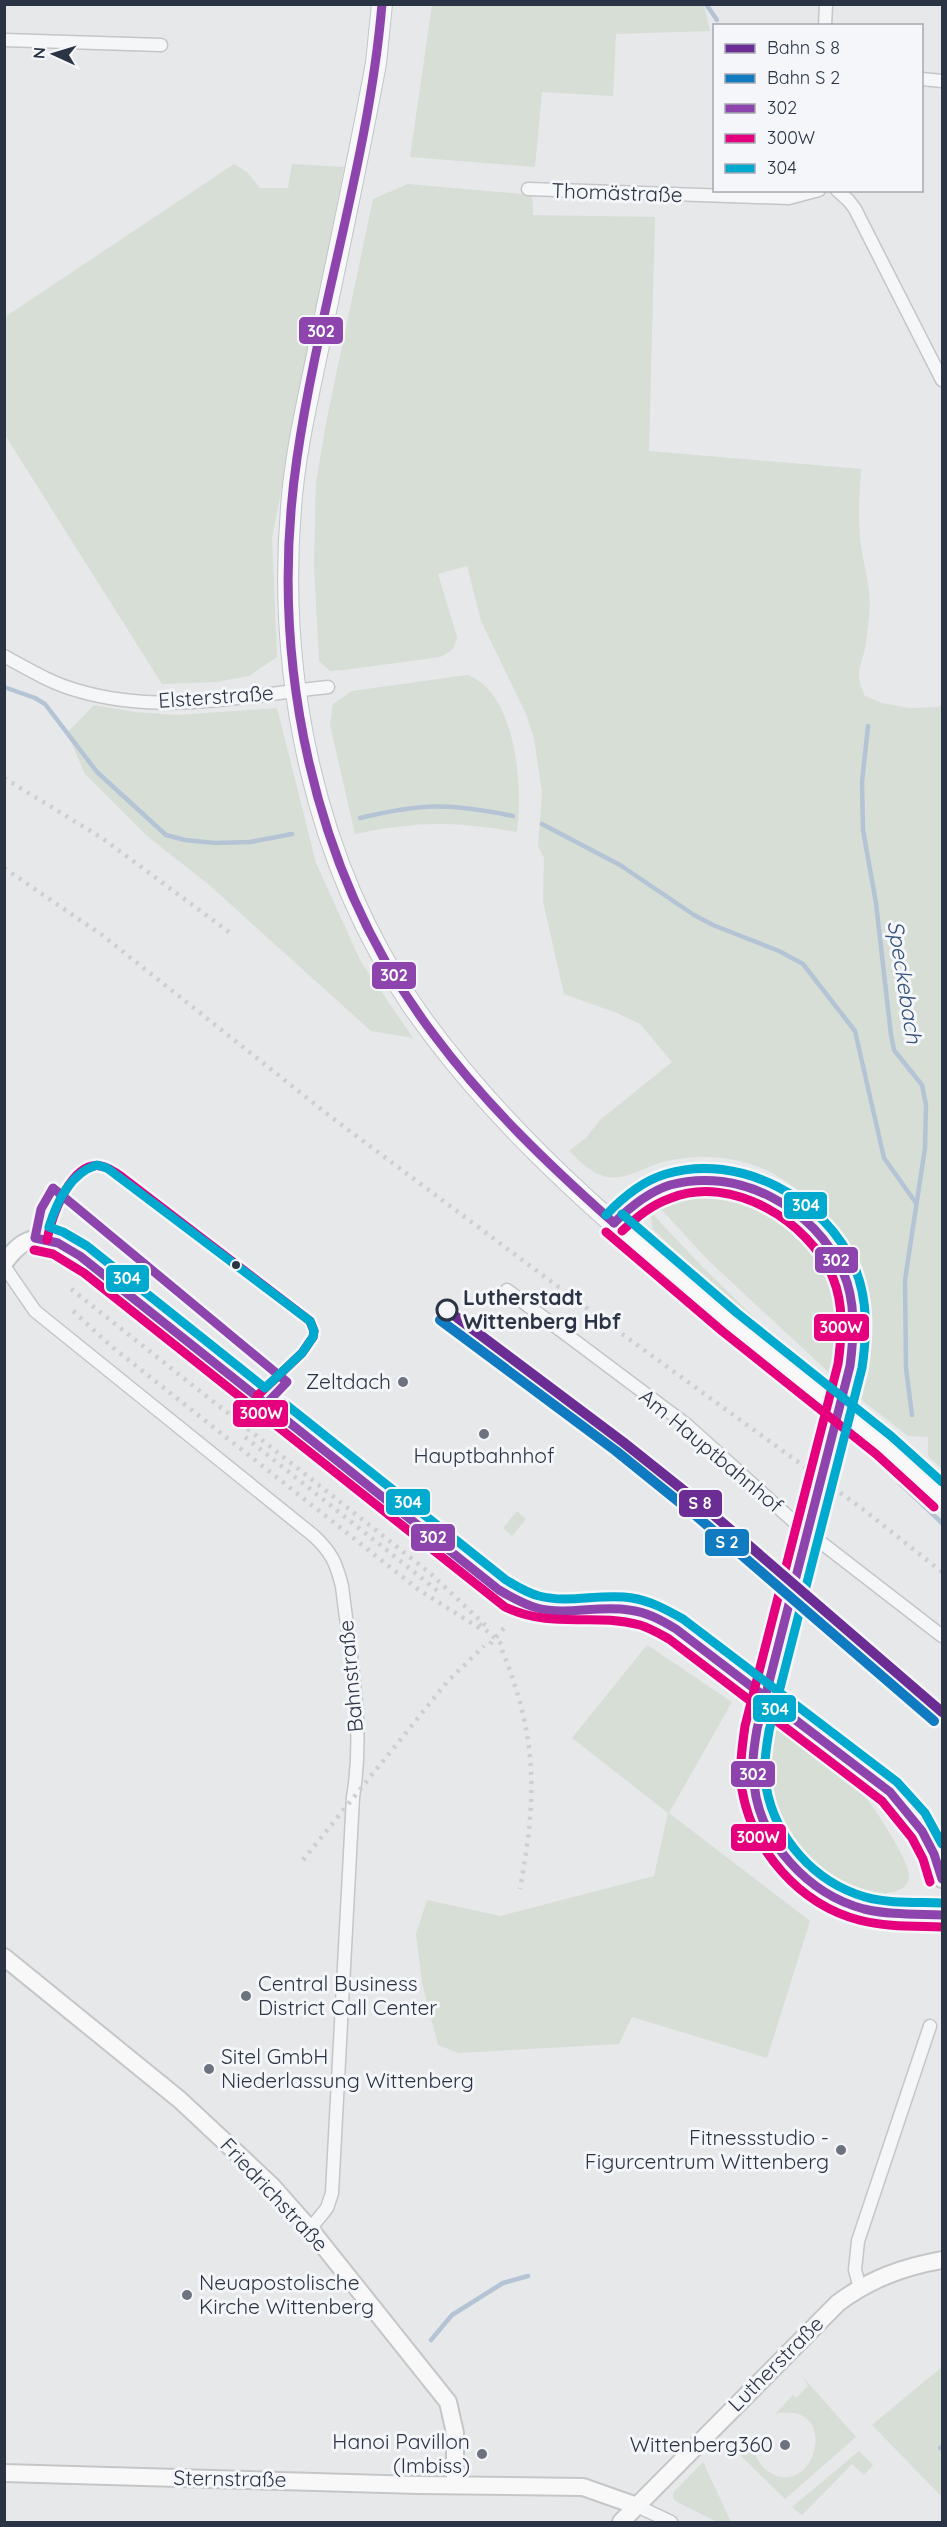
<svg xmlns="http://www.w3.org/2000/svg" width="947" height="2527" font-family="Quicksand,sans-serif">
	<style>
		.green { fill: #d6ded6 }
		.lines { fill: none; stroke-linecap: round; stroke-linejoin: round }
		.stream { stroke: #b4c4d5; stroke-width: 4.5 }
		.street-casing { stroke: #c4c6c8; stroke-width: 15 }
		.secondary-casing { stroke: #c4c6c8; stroke-width: 20 }
		.primary-casing { stroke: #c2c5c8; stroke-width: 22 }
		.street { stroke: #f5f6f7; stroke-width: 12 }
		.secondary { stroke: #f8f8f8; stroke-width: 16 }
		.primary { stroke: #f8f8f8; stroke-width: 20 }
		.rail { stroke: #cecfd2; stroke-width: 4.5; stroke-dasharray: 3 6; stroke-linecap: butt }
		.secondary-bridge-casing { stroke: #c4c6c8; stroke-width: 20; stroke-linecap: butt }
		.secondary-bridge { stroke: #f8f8f8; stroke-width: 16 }
		.bus-1-casing { stroke: #f4f6f9; stroke-width: 14 }
		.bus-2-casing { stroke: #f4f6f9; stroke-width: 14 }
		.bus-3-casing { stroke: #f4f6f9; stroke-width: 14 }
		.bus-1 { stroke: #8e44ad; stroke-width: 9 }
		.bus-2 { stroke: #e5007d; stroke-width: 9 }
		.bus-3 { stroke: #00a9ce; stroke-width: 9 }
		.rail-1-casing { stroke: #f4f6f9; stroke-width: 15 }
		.rail-2-casing { stroke: #f4f6f9; stroke-width: 15 }
		.rail-1 { stroke: #6b2c94; stroke-width: 10 }
		.rail-2 { stroke: #107bc0; stroke-width: 10 }
		.bus-dot { fill: #2b3445; stroke: #f4f6f9; stroke-width: 2 }
		.stop-dot { fill: #f4f6f9; stroke: #2b3445; stroke-width: 3 }
		.poi-dot { fill: #6c737f; stroke: #f4f6f9; stroke-width: 2 }
		.labels { text-anchor: middle; stroke-width: 6; stroke-linejoin: round; paint-order: stroke }
		.street-label { font-size: 21px; fill: #2b3445; stroke: #f4f6f9 }
		.stop-label { font-size: 21px; font-weight: bold; fill: #2b3445; stroke: #f4f6f9; text-anchor: start }
		.poi-label { font-size: 21px; fill: #2b3445; stroke: #f4f6f9; text-anchor: end }
		.water-label { font-size: 22px; font-style: italic; fill: #34527a; stroke: #f4f6f9 }
		.line-badge { stroke: #f4f6f9; stroke-width: 2 }
		.badge-label { font-size: 16px; text-anchor: middle; font-weight: bold; fill: #fff }
	</style>
	<rect width="100%" height="100%" fill="#e6e8ea"/>
	<g class="green">
		<path d="M 432,5 L 704,5 L 710,31 L 616,34 L 613,96 L 542,92 L 535,167 L 410,157 Z"/>
		<path d="M 234,164 L 247,172 L 260,188 L 288,188 L 292,164 L 344,167 L 272,538 L 277,657 L 249,676 L 216,682 L 162,684 L 5,435 L 5,317 Z"/>
		<path d="M 408,184 L 532,195 L 533,215 L 655,217 L 649,451 L 861,469 C 859,495 858,521 861,547 C 865,571 872,592 869,616 C 868,626 867,637 865,648 C 860,671 854,671 865,696 L 882,703 L 909,708 L 938,707 L 942,704 L 942,1469 L 928,1456 L 928,1437 L 908,1436 L 859,1398 C 863,1374 867,1350 866,1325 C 862,1263 823,1197 766,1170 C 748,1161 724,1157 704,1157 C 689,1157 673,1159 659,1163 C 638,1170 620,1184 598,1174 C 587,1169 578,1159 569,1151 L 586,1138 L 600,1120 L 672,1062 L 640,1024 L 617,1013 L 564,994 L 543,901 L 544,858 L 538,846 L 542,793 L 534,738 L 526,714 L 481,621 L 467,566 L 438,574 L 457,637 C 455,648 451,652 440,657 L 344,670 L 330,671 L 319,661 L 314,565 L 316,483 L 326,423 L 373,199 Z"/>
		<path d="M 467,675 C 517,692 523,789 517,832 C 454,821 417,821 355,834 L 330,725 L 333,704 L 352,691 Z"/>
		<path d="M 94,705 L 134,712 L 178,715 L 277,708 L 316,863 L 361,962 L 413,1038 L 371,1031 L 208,884 L 147,836 L 85,774 L 67,733 Z"/>
		<path d="M 706,1189 C 777,1192 835,1245 843,1316 C 845,1337 840,1359 837,1380 L 709,1261 L 659,1207 L 679,1195 Z"/>
		<path d="M 651,1212 C 708,1275 770,1334 834,1390 L 833,1394 L 772,1342 L 659,1235 L 652,1228 Z"/>
		<path d="M 517,1511 L 526,1519 L 512,1536 L 503,1528 Z"/>
		<path d="M 647,1645 L 732,1702 L 669,1813 L 810,1921 L 767,2058 L 632,2017 L 619,2044 L 459,2053 L 438,2045 L 422,1983 L 416,1934 L 427,1900 L 500,1916 L 654,1876 L 668,1813 L 572,1738 Z"/>
		<path d="M 772,1723 L 778,1725 C 804,1745 835,1764 858,1788 C 870,1800 910,1861 909,1876 C 908,1889 897,1892 886,1893 L 885,1899 C 831,1890 785,1851 769,1798 C 766,1788 765,1776 764,1766 L 767,1762 Z"/>
		<path d="M 942,2367 L 942,2497 L 872,2425 Z"/>
		<path d="M 803,2377 L 856,2437 L 785,2499 L 738,2453 L 755,2435 C 753,2448 755,2460 765,2469 C 813,2508 845,2399 775,2414 L 793,2395 L 796,2398 L 808,2386 Z"/>
		<path d="M 859,2451 L 873,2465 L 864,2475 L 852,2464 L 802,2515 L 792,2507 Z"/>
		<path d="M 703,2462 L 731,2522 L 732,2522 L 717,2522 L 677,2502 L 673,2498 L 673,2493 Z"/>
	</g>
	<g class="lines">
		<g class="stream">
			<path d="M 706,4 L 717,20"/>
			<path d="M 4,687 L 35,698 L 45,704 L 97,772 L 166,835 L 185,840 L 215,843 L 250,842 L 292,834"/>
			<path d="M 868,726 L 862,782 L 863,830 L 876,903 L 891,1035 L 894,1050 L 922,1085 L 926,1105 L 925,1148 L 905,1280 L 906,1368 L 912,1415"/>
			<path d="M 360,818 C 422,803 450,803 513,816"/>
			<path d="M 542,824 L 620,865 L 694,915 L 713,925 L 779,951 L 803,964 L 855,1031 L 884,1158 L 916,1203"/>
			<path d="M 900,1478 L 900,1483 L 942,1523"/>
			<path d="M 431,2340 L 452,2315 L 503,2283 L 528,2276"/>
			<path d="M 940,2448 L 942,2447"/>
		</g>
		<defs>
			<g id="street">
				<path d="M 825,26 L 826,4"/>
				<path d="M 4,40 L 161,45"/>
				<path d="M 922,79 L 942,81"/>
				<path d="M 528,189 L 789,198 L 819,190"/>
				<path d="M 837,190 L 849,201 L 855,209 L 942,380"/>
				<path d="M 4,656 C 28,669 52,684 79,691 C 162,715 245,696 328,687"/>
				<path d="M 4,1266 L 35,1311 L 314,1536 C 332,1553 336,1563 342,1586 C 350,1655 365,1728 353,1797 L 332,2193 L 327,2208 L 310,2229"/>
				<path d="M 507,1290 L 687,1425 L 792,1520 L 942,1636"/>
				<path d="M 860,2288 L 855,2270 L 858,2241 L 930,2026"/>
				<path d="M 637,2506 L 671,2522"/>
			</g>
			<g id="secondary">
				<path d="M 614,1223 C 623,1214 631,1206 641,1199 C 712,1152 812,1199 843,1271 C 856,1302 855,1334 850,1366"/>
				<path d="M 4,1263 C 11,1254 18,1245 28,1241 C 56,1228 98,1271 120,1287 L 512,1597 C 559,1621 597,1600 642,1613 C 654,1616 665,1623 676,1629 L 890,1792 C 915,1816 934,1844 942,1879"/>
				<path d="M 754,1750 C 748,1818 789,1886 856,1907 C 883,1916 914,1914 942,1915"/>
				<path d="M 4,1957 L 180,2100 L 272,2186 L 310,2229 L 448,2402 L 455,2433 L 455,2485"/>
				<path d="M 4,2473 L 419,2485 L 583,2487 L 637,2506"/>
				<path d="M 621,2522 L 838,2303 C 870,2279 903,2267 942,2260"/>
			</g>
			<path id="primary" d="M 382,4 L 376,63 C 359,156 339,248 320,340 C 309,395 295,451 291,508 C 277,679 315,863 412,1005 C 486,1112 586,1203 686,1286 C 771,1357 861,1422 942,1498"/>
		</defs>
		<use href="#street" class="street-casing"/>
		<use href="#secondary" class="secondary-casing"/>
		<use href="#primary" class="primary-casing"/>
		<use href="#street" class="street"/>
		<use href="#secondary" class="secondary"/>
		<use href="#primary" class="primary"/>
		<g class="rail">
			<path d="M 4,778 L 102,838 L 233,935"/>
			<path d="M 4,868 L 102,935 L 331,1117 L 596,1315 L 864,1510 L 942,1572"/>
			<path d="M 71,1289 L 430,1573 L 487,1627"/>
			<path d="M 73,1311 L 111,1346 L 419,1590 L 484,1631"/>
			<path d="M 245,1437 L 439,1592"/>
			<path d="M 479,1624 L 505,1647"/>
			<path d="M 490,1644 L 504,1628"/>
			<path d="M 502,1650 C 538,1739 537,1796 520,1889"/>
			<path d="M 303,1860 L 447,1682 L 484,1646"/>
		</g>
		<defs>
			<path id="secondary-bridge" d="M 754,1750 L 764,1699 L 850,1366"/>
		</defs>
		<use href="#secondary-bridge" class="secondary-bridge-casing"/>
		<use href="#secondary-bridge" class="secondary-bridge"/>
		<defs>
			<g id="bus-1">
				<path d="M 382,4 C 369,158 319,306 297,458 C 268,657 311,873 434,1035 C 486,1105 549,1165 614,1223"/>
				<path d="M 53,1188 L 287,1382 L 266,1404 L 80,1256 L 58,1243 L 35,1238 L 41,1209 Z"/>
				<path d="M 614,1223 C 630,1207 648,1192 670,1185 C 739,1166 815,1208 843,1272 C 856,1301 854,1335 850,1366 L 757,1729 C 754,1747 751,1766 754,1784 C 760,1842 808,1894 864,1909 C 889,1915 916,1914 942,1915"/>
				<path d="M 266,1404 L 499,1590 C 511,1597 523,1604 537,1608 C 567,1616 598,1605 629,1610 C 647,1612 661,1620 676,1629 L 890,1792 L 922,1831 L 934,1854 L 942,1879"/>
			</g>
			<g id="bus-2">
				<path d="M 622,1231 C 637,1217 651,1205 671,1198 C 732,1174 809,1221 833,1278 C 844,1305 842,1335 838,1364 L 745,1726 C 742,1747 739,1769 742,1790 C 753,1851 799,1904 859,1920 C 886,1927 914,1926 942,1927"/>
				<path d="M 606,1232 L 722,1331 L 876,1454 L 934,1507"/>
				<path d="M 47,1240 C 51,1218 71,1160 101,1166 C 108,1167 115,1172 122,1177 L 310,1321 L 314,1331 L 313,1337 L 302,1353 L 257,1396"/>
				<path d="M 34,1250 L 53,1254 L 84,1273 L 505,1607 C 555,1630 592,1612 640,1625 C 650,1628 660,1634 669,1639 L 882,1801 L 912,1838 L 923,1859 L 930,1882"/>
			</g>
			<g id="bus-3">
				<path d="M 97,1165 L 107,1168 L 310,1321 L 314,1331 L 313,1337 L 302,1353 L 265,1388 L 87,1246 L 63,1232 L 49,1227 C 57,1202 70,1173 97,1165 Z"/>
				<path d="M 622,1214 L 737,1313 L 891,1436 L 942,1482"/>
				<path d="M 606,1215 C 623,1197 642,1181 666,1174 C 739,1152 826,1198 855,1268 C 868,1300 867,1334 862,1368 L 769,1731 C 766,1749 763,1768 766,1786 C 775,1838 814,1882 865,1897 C 890,1904 917,1902 942,1903"/>
				<path d="M 284,1403 L 506,1580 C 516,1586 527,1593 539,1596 C 570,1604 601,1593 632,1598 C 651,1601 667,1610 683,1619 L 897,1782 L 925,1813 L 942,1844"/>
			</g>
		</defs>
		<use href="#bus-1" class="bus-1-casing"/>
		<use href="#bus-2" class="bus-2-casing"/>
		<use href="#bus-3" class="bus-3-casing"/>
		<use href="#bus-1" class="bus-1"/>
		<use href="#bus-2" class="bus-2"/>
		<use href="#bus-3" class="bus-3"/>
		<defs>
			<path id="rail-1" d="M 447,1310 L 623,1442 L 702,1505 L 942,1712"/>
			<path id="rail-2" d="M 440,1320 L 616,1451 L 694,1514 L 934,1721"/>
		</defs>
		<use href="#rail-1" class="rail-1-casing"/>
		<use href="#rail-2" class="rail-2-casing"/>
		<use href="#rail-1" class="rail-1"/>
		<use href="#rail-2" class="rail-2"/>
	</g>
	<circle class="bus-dot" cx="236" cy="1265" r="5"/>
	<circle class="stop-dot" cx="447" cy="1310" r="10"/>
	<g class="poi-dot">
		<circle cx="403" cy="1382" r="6"/>
		<circle cx="484" cy="1434" r="6"/>
		<circle cx="246" cy="1996" r="6"/>
		<circle cx="209" cy="2069" r="6"/>
		<circle cx="841" cy="2150" r="6"/>
		<circle cx="187" cy="2295" r="6"/>
		<circle cx="785" cy="2445" r="6"/>
		<circle cx="482" cy="2454" r="6"/>
	</g>
	<g class="labels">
		<g class="street-label">
			<text transform="translate(617 193) rotate(2)" y="7">Thomästraße</text>
			<text transform="translate(216 697) rotate(-4)" y="7">Elsterstraße</text>
			<text transform="translate(711 1451) rotate(40)" y="7">Am Hauptbahnhof</text>
			<text transform="translate(351 1676) rotate(-95)" y="7">Bahnstraße</text>
			<text transform="translate(274 2195) rotate(47)" y="7">Friedrichstraße</text>
			<text transform="translate(776 2364) rotate(-45)" y="7">Lutherstraße</text>
			<text transform="translate(230 2479) rotate(1)" y="7">Sternstraße</text>
		</g>
		<g class="stop-label">
			<text x="463" y="1305">Lutherstadt<tspan x="463" dy="24">Wittenberg Hbf</tspan></text>
		</g>
		<g class="poi-label">
			<text x="391" y="1389">Zeltdach</text>
			<text x="484" y="1463" text-anchor="middle">Hauptbahnhof</text>
			<text x="258" y="1991" text-anchor="start">Central Business<tspan x="258" dy="24">District Call Center</tspan></text>
			<text x="221" y="2064" text-anchor="start">Sitel GmbH<tspan x="221" dy="24">Niederlassung Wittenberg</tspan></text>
			<text x="829" y="2145">Fitnessstudio -<tspan x="829" dy="24">Figurcentrum Wittenberg</tspan></text>
			<text x="199" y="2290" text-anchor="start">Neuapostolische<tspan x="199" dy="24">Kirche Wittenberg</tspan></text>
			<text x="470" y="2449">Hanoi Pavillon<tspan x="470" dy="24">(Imbiss)</tspan></text>
			<text x="773" y="2452">Wittenberg360</text>
		</g>
		<g class="water-label">
			<text transform="translate(905 982) rotate(81)" y="8">Speckebach</text>
		</g>
	</g>
	<g class="line-badge">
		<rect x="298" y="316" width="46" height="29" rx="6" fill="#8e44ad"/>
		<rect x="371" y="961" width="46" height="29" rx="6" fill="#8e44ad"/>
		<rect x="783" y="1191" width="45" height="29" rx="6" fill="#00a9ce"/>
		<rect x="814" y="1246" width="45" height="28" rx="6" fill="#8e44ad"/>
		<rect x="105" y="1264" width="45" height="29" rx="6" fill="#00a9ce"/>
		<rect x="813" y="1313" width="57" height="29" rx="6" fill="#e5007d"/>
		<rect x="232" y="1399" width="57" height="29" rx="6" fill="#e5007d"/>
		<rect x="385" y="1488" width="46" height="28" rx="6" fill="#00a9ce"/>
		<rect x="678" y="1489" width="45" height="29" rx="6" fill="#6b2c94"/>
		<rect x="410" y="1523" width="46" height="29" rx="6" fill="#8e44ad"/>
		<rect x="704" y="1528" width="46" height="29" rx="6" fill="#107bc0"/>
		<rect x="752" y="1694" width="45" height="29" rx="6" fill="#00a9ce"/>
		<rect x="730" y="1760" width="46" height="28" rx="6" fill="#8e44ad"/>
		<rect x="730" y="1823" width="57" height="29" rx="6" fill="#e5007d"/>
	</g>
	<g class="badge-label">
		<text x="321" y="337">302</text>
		<text x="394" y="981">302</text>
		<text x="806" y="1211">304</text>
		<text x="836" y="1266">302</text>
		<text x="127" y="1284">304</text>
		<text x="841" y="1333">300W</text>
		<text x="261" y="1419">300W</text>
		<text x="408" y="1508">304</text>
		<text x="700" y="1509">S 8</text>
		<text x="433" y="1543">302</text>
		<text x="727" y="1548">S 2</text>
		<text x="775" y="1715">304</text>
		<text x="753" y="1780">302</text>
		<text x="758" y="1843">300W</text>
	</g>
	<rect width="947" height="2527" fill="none" stroke="#2b3445" stroke-width="12"/>
	<rect x="713" y="24" width="210" height="168" fill="#f4f6f9" stroke="#a4a8b1" stroke-width="1.5"/>
	<rect x="725" y="44" width="30" height="9" fill="#6b2c94" stroke="#a4a8b1" stroke-width="1.5"/>
	<text x="767" y="54" font-size="18" fill="#2b3445">Bahn S 8</text>
	<rect x="725" y="74" width="30" height="9" fill="#107bc0" stroke="#a4a8b1" stroke-width="1.5"/>
	<text x="767" y="84" font-size="18" fill="#2b3445">Bahn S 2</text>
	<rect x="725" y="104" width="30" height="9" fill="#8e44ad" stroke="#a4a8b1" stroke-width="1.5"/>
	<text x="767" y="114" font-size="18" fill="#2b3445">302</text>
	<rect x="725" y="134" width="30" height="9" fill="#e5007d" stroke="#a4a8b1" stroke-width="1.5"/>
	<text x="767" y="144" font-size="18" fill="#2b3445">300W</text>
	<rect x="725" y="164" width="30" height="9" fill="#00a9ce" stroke="#a4a8b1" stroke-width="1.5"/>
	<text x="767" y="174" font-size="18" fill="#2b3445">304</text>
	<g transform="translate(54 54) rotate(274)" stroke="#f4f6f9" stroke-width="4.5" paint-order="stroke">
	<path d="M0-4.5L10 22L0 15L-10 22Z" fill="#2b3445"/>
	<text y="-9" font-size="16" font-weight="bold" text-anchor="middle" fill="#2b3445">N</text>
	</g>
</svg>
